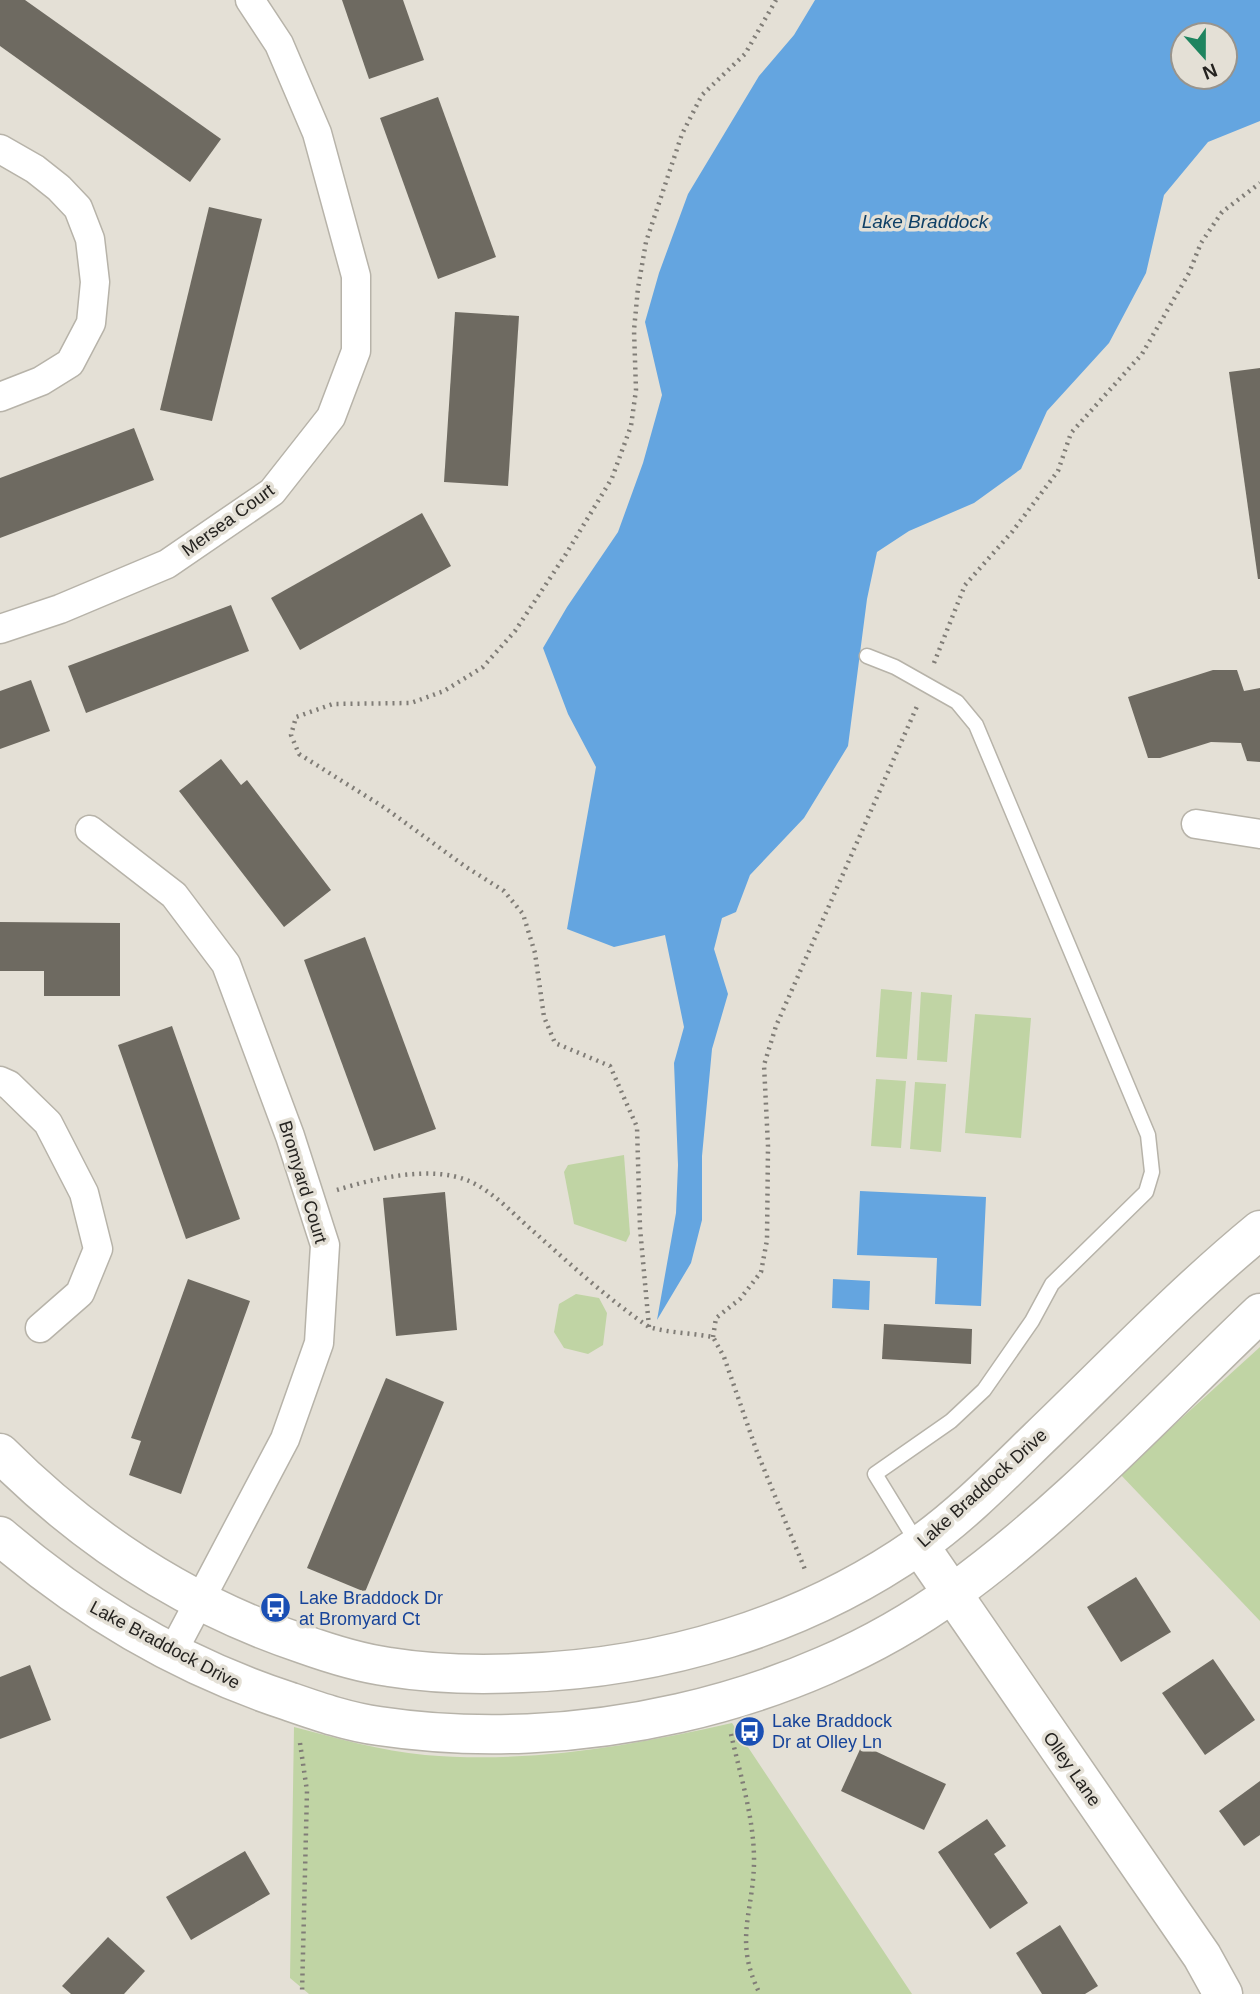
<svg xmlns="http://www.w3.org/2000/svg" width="1260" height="1994" font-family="Arial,sans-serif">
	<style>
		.green { fill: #c0d4a4 }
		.water { fill: #64a5e0; fill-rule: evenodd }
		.building { fill: #6e6a61 }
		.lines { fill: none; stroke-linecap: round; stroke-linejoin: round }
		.lane-casing { stroke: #b7b3a9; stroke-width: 17 }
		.street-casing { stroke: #b7b3a9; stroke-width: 31 }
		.secondary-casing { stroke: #b7b3a9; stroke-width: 41 }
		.path { stroke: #807d77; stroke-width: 4.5; stroke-dasharray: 2 5; stroke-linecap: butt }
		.lane { stroke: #fff; stroke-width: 14 }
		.street { stroke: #fff; stroke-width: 28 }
		.secondary { stroke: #fff; stroke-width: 38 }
		.labels { text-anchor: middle; stroke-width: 7; stroke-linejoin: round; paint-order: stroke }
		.street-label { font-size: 18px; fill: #252320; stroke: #e4e0d6 }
		.transit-label { font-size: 18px; fill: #164399; stroke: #e4e0d6; text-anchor: start }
		.water-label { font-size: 19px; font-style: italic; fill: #0f4066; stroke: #e4e0d6 }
	</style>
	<rect width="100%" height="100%" fill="#e4e0d6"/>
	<g class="green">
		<path d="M 881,989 L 912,992 L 907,1059 L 876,1057 Z"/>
		<path d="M 921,992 L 952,995 L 947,1062 L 917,1060 Z"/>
		<path d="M 975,1014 L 1031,1018 L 1021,1138 L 965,1133 Z"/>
		<path d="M 876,1079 L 906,1081 L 901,1148 L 871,1146 Z"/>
		<path d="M 915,1082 L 946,1084 L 941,1152 L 910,1149 Z"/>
		<path d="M 624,1155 L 630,1234 L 626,1242 L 574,1224 L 564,1172 L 568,1165 Z"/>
		<path d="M 576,1294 L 599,1298 L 607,1313 L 603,1345 L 588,1354 L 564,1348 L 554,1332 L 559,1304 Z"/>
		<path d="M 1260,1347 L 1260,1621 L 1120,1474 Z"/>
		<path d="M 732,1723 L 912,1994 L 309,1994 L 290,1978 L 294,1727 C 337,1738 381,1751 425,1755 C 529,1764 630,1746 732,1723 Z"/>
	</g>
	<g class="water">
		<path d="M 815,0 L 1260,0 L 1260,121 L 1208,142 L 1164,195 L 1146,273 L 1109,343 L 1047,411 L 1021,469 L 974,503 L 909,531 L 877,552 L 867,599 L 848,746 L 804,818 L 750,875 L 736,912 L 722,918 L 714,949 L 728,994 L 712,1049 L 702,1156 L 702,1220 L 691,1263 L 657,1320 L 676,1213 L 678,1165 L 674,1063 L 684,1027 L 665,935 L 614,947 L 567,929 L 596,767 L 568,714 L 543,648 L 567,607 L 618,532 L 643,463 L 662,395 L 645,322 L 659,273 L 688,194 L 759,76 L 794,35 ZM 1225,35 L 1225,77 L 1183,77 L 1183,35 Z"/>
		<path d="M 860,1191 L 986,1197 L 981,1306 L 935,1304 L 937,1258 L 857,1255 Z"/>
		<path d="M 833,1279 L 870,1281 L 869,1310 L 832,1308 Z"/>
	</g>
	<g class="building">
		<path d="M 0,0 L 25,0 L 221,139 L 190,182 L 0,46 Z"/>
		<path d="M 342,0 L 403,0 L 424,60 L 369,79 Z"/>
		<path d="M 438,97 L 496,257 L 438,279 L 380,118 Z"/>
		<path d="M 209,207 L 262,219 L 212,421 L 160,410 Z"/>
		<path d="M 455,312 L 519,316 L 508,486 L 444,482 Z"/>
		<path d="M 1260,368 L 1260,579 L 1258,579 L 1229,372 Z"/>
		<path d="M 134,428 L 154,480 L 0,538 L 0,478 Z"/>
		<path d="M 422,513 L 451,566 L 300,650 L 271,598 Z"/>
		<path d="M 231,605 L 249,651 L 86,713 L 68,666 Z"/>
		<path d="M 1213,670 L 1237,670 L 1244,691 L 1260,688 L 1260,762 L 1247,761 L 1241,743 L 1211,742 L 1160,758 L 1148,758 L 1128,697 Z"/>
		<path d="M 31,680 L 50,731 L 0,749 L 0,691 Z"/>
		<path d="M 221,759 L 241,785 L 247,780 L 331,890 L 284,927 L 179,791 Z"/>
		<path d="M 0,922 L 120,923 L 120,996 L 44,996 L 44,971 L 0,971 Z"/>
		<path d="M 365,937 L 436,1129 L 374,1151 L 304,960 Z"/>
		<path d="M 172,1026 L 240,1219 L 186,1239 L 118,1045 Z"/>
		<path d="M 445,1192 L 457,1330 L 396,1336 L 383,1198 Z"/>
		<path d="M 188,1279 L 250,1301 L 181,1494 L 129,1475 L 141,1441 L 131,1438 Z"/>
		<path d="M 884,1324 L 972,1329 L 971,1364 L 882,1359 Z"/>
		<path d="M 386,1378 L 444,1402 L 365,1592 L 307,1568 Z"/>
		<path d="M 1136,1577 L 1171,1632 L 1121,1662 L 1087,1607 Z"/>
		<path d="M 1213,1659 L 1255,1720 L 1205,1755 L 1162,1693 Z"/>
		<path d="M 30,1665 L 51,1720 L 0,1739 L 0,1677 Z"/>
		<path d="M 862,1745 L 946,1784 L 924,1830 L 841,1791 Z"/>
		<path d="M 1260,1781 L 1260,1835 L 1244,1846 L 1219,1811 Z"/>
		<path d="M 987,1819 L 1006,1846 L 994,1854 L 1028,1903 L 990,1929 L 938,1852 Z"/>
		<path d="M 245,1851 L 270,1894 L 191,1940 L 166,1897 Z"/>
		<path d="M 1060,1925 L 1098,1986 L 1085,1994 L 1042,1994 L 1016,1953 Z"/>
		<path d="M 108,1937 L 145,1971 L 124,1994 L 71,1994 L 62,1986 Z"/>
	</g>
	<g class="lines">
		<defs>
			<path id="lane" d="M 867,656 L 895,667 L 957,702 L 976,725 L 1148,1135 L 1152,1172 L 1146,1192 L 1052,1284 L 1032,1321 L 984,1390 L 951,1421 L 875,1474 L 918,1544"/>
			<g id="street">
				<path d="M 0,149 L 35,169 L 59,188 L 78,208 L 90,239 L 95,282 L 91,323 L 70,363 L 41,381 L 0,397"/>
				<path d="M 0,629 L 60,609 L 167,564 L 272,492 L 331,417 L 356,351 L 356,276 L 317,133 L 279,44 L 250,0"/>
				<path d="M 1196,824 L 1260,834"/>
				<path d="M 90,830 L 174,895 L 226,964 L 290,1136 L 325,1245 L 319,1343 L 285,1439 L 172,1653"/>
				<path d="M 0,1081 L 9,1085 L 48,1123 L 84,1193 L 98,1249 L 80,1293 L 40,1328"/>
			</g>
			<g id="secondary">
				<path d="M 0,1453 C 87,1540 186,1605 303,1644 C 331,1654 360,1663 389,1667 C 432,1674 478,1675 522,1673 C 662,1668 802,1627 918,1546 C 962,1515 1001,1475 1039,1438 C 1112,1368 1182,1294 1260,1230"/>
				<path d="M 0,1536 C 85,1609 181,1666 288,1701 C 317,1711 348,1722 379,1726 C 572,1755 796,1707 954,1592 C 1066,1511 1160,1408 1260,1313"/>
				<path d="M 919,1545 L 1202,1956 L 1223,1994"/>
			</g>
		</defs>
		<use href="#lane" class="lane-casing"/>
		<use href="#street" class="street-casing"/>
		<use href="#secondary" class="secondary-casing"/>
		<g class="path">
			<path d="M 934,663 L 965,585 L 1012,532 L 1058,471 L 1071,433 L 1142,354 L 1189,273 L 1201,243 L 1222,212 L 1260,183"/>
			<path d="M 337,1190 C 375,1178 432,1165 469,1181 C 494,1192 513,1214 533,1231 C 570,1264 608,1299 649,1327 C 669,1333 692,1333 713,1337 L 724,1357 L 757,1452 L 806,1572"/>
			<path d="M 649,1327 L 640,1228 L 637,1127 L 610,1066 L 555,1043 L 544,1017 L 535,953 L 523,914 L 504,891 L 466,867 L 385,808 L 299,754 L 291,735 L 296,717 L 333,704 L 411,703 L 444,691 L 483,667 L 515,631 L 566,554 L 612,478 L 631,426 L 636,390 L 634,330 L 638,288 L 646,242 L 682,134 L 702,95 L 745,54 L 776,0"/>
			<path d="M 713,1337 L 716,1318 L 740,1299 L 761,1272 L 767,1240 L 768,1146 L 764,1065 L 776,1026 L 918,704"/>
			<path d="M 731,1734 C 740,1774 753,1815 754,1856 C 755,1911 732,1939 760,1994"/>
			<path d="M 300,1743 L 307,1791 L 302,1994"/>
		</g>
		<use href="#lane" class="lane"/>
		<use href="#street" class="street"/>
		<use href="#secondary" class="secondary"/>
	</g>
	<defs>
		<symbol id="bus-disc" viewBox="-11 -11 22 22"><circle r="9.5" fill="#1a4fb4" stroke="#e4e0d6"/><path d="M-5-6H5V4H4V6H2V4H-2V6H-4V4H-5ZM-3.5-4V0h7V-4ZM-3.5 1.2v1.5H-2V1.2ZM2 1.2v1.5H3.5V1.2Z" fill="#fff"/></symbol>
	</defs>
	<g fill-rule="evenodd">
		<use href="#bus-disc" x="258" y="1590" width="35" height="35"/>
		<use href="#bus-disc" x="732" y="1714" width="35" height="35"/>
	</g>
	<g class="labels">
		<g class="street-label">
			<text transform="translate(228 520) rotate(-36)" y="6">Mersea Court</text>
			<text transform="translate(303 1182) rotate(73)" y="6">Bromyard Court</text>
			<text transform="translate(982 1488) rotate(-42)" y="6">Lake Braddock Drive</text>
			<text transform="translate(165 1645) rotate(28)" y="6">Lake Braddock Drive</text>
			<text transform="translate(1072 1769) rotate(55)" y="6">Olley Lane</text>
		</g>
		<g class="transit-label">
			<text x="299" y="1604">Lake Braddock Dr<tspan x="299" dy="21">at Bromyard Ct</tspan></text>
			<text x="772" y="1727">Lake Braddock<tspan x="772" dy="21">Dr at Olley Ln</tspan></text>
		</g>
		<g class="water-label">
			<text x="925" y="228">Lake Braddock</text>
		</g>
	</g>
	<g transform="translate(1204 56) rotate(159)"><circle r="33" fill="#e4e0d6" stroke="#98948d" stroke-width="2"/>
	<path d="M0-5L12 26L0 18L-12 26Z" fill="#1e845f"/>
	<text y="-10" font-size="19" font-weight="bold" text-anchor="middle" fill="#252320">N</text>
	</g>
</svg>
